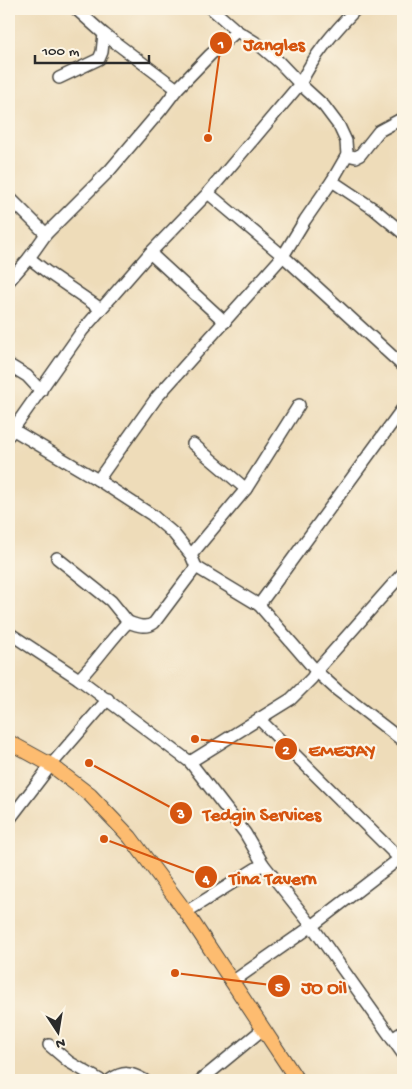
<svg xmlns="http://www.w3.org/2000/svg" width="412" height="1089" font-family="'Gochi Hand',sans-serif">
	<style>
		.lines { fill: none; stroke-linecap: round; stroke-linejoin: round }
		.minor-casing { stroke: #484640; stroke-width: 14 }
		.major-casing { stroke: #484640; stroke-width: 16 }
		.minor { stroke: #fff; stroke-width: 11 }
		.major { stroke: #fdbc6f; stroke-width: 14 }
		.leader { fill: none; stroke: #d5540f; stroke-width: 2 }
		.callout-dot { fill: #d5540f; stroke: #fcf5e5; stroke-width: 2 }
		.mark-label { font-size: 15px; text-anchor: middle; font-weight: bold; fill: #fff }
		.callout-label { font-size: 19px; text-anchor: middle; font-weight: bold; fill: #d5540f; stroke: #fcf5e5; stroke-width: 4.5; stroke-linejoin: round; paint-order: stroke }
	</style>
	<rect width="100%" height="100%" fill="#fcf5e5"/>
	<filter id="ink" filterUnits="userSpaceOnUse"><feTurbulence type="fractalNoise" baseFrequency=".02" numOctaves="2"/><feDisplacementMap in="SourceGraphic" scale="10" xChannelSelector="R" yChannelSelector="G"/><feConvolveMatrix kernelMatrix="1 2 1 2 8 2 1 2 1" color-interpolation-filters="sRGB"/></filter>
	<filter id="wash" filterUnits="userSpaceOnUse"><feTurbulence type="fractalNoise" baseFrequency=".0096" numOctaves="4" result="noise"/><feDisplacementMap in="SourceGraphic" scale="20" xChannelSelector="R" yChannelSelector="G"/><feGaussianBlur stdDeviation="1.12" result="paint"/><feColorMatrix in="noise" values="0 0 0 0 0 0 0 0 0 0 0 0 0 0 0 0 0 1.4 0 .05"/><feComposite in="paint" operator="in"/></filter>
	<g filter="url(#wash)">
		<rect width="100%" height="100%" fill="#eedcb9"/>
	</g>
	<g filter="url(#ink)">
		<g class="lines">
			<defs>
				<g id="minor">
					<path d="M 76,9 L 104,34 L 177,89"/>
					<path d="M 59,78 L 99,59 L 102,52 L 104,34"/>
					<path d="M 347,155 L 356,157 L 360,155 L 379,131 L 403,118"/>
					<path d="M 332,181 L 374,209 L 403,233"/>
					<path d="M 208,193 L 283,256 L 403,366"/>
					<path d="M 9,197 L 46,234"/>
					<path d="M 150,253 L 225,322"/>
					<path d="M 9,281 L 29,258"/>
					<path d="M 101,309 L 47,272 L 29,258 L 46,234 L 110,170 L 161,110 L 177,89 L 210,55 L 237,31"/>
					<path d="M 9,365 L 27,376 L 41,391"/>
					<path d="M 12,429 L 98,480 L 152,515 L 174,534 L 191,555 L 196,567 L 259,605 L 316,671 L 312,678 L 291,699 L 190,762"/>
					<path d="M 9,435 L 82,331 L 150,253 L 208,193 L 300,84 C 315,54 332,34 356,9"/>
					<path d="M 98,480 L 157,397 L 283,256 L 305,220 L 332,181 L 347,155 L 346,141 L 339,126 L 324,106 L 300,84 L 279,62 L 258,44 L 237,31 L 212,9"/>
					<path d="M 246,489 L 299,405"/>
					<path d="M 191,555 L 246,489 L 193,444"/>
					<path d="M 57,558 L 111,601 L 128,622 C 110,640 97,661 79,679 L 190,762 L 245,833 L 263,864 L 186,912"/>
					<path d="M 403,573 L 316,671 L 337,690 L 403,741"/>
					<path d="M 259,605 L 403,408"/>
					<path d="M 128,622 C 136,625 146,629 154,623 L 196,567"/>
					<path d="M 9,633 L 79,679"/>
					<path d="M 259,719 L 403,862"/>
					<path d="M 9,820 L 51,765 L 108,699"/>
					<path d="M 399,859 L 312,926 L 403,1054"/>
					<path d="M 232,982 L 312,926 L 263,864"/>
					<path d="M 392,1039 L 403,1032"/>
					<path d="M 49,1045 L 69,1062 L 100,1080"/>
					<path d="M 110,1080 C 123,1071 131,1072 144,1080"/>
					<path d="M 201,1080 L 263,1029"/>
				</g>
				<path id="major" d="M 9,742 L 51,765 L 90,795 L 130,837 L 186,912 L 297,1080"/>
			</defs>
			<use href="#minor" class="minor-casing"/>
			<use href="#major" class="major-casing"/>
			<use href="#minor" class="minor"/>
			<use href="#major" class="major"/>
		</g>
	</g>
	<path class="leader" d="M208 138L221 43M195 739L286 749M89 763L181 813M104 839L206 877M175 973L279 986"/>
	<g class="callout-dot">
		<circle cx="208" cy="138" r="5"/>
		<circle cx="195" cy="739" r="5"/>
		<circle cx="89" cy="763" r="5"/>
		<circle cx="104" cy="839" r="5"/>
		<circle cx="175" cy="973" r="5"/>
		<circle cx="221" cy="43" r="12"/>
		<circle cx="286" cy="749" r="12"/>
		<circle cx="181" cy="813" r="12"/>
		<circle cx="206" cy="877" r="12"/>
		<circle cx="279" cy="986" r="12"/>
	</g>
	<g class="mark-label">
		<text x="221" y="48">1</text>
		<text x="286" y="754">2</text>
		<text x="181" y="818">3</text>
		<text x="206" y="883">4</text>
		<text x="279" y="991">5</text>
	</g>
	<g class="callout-label">
		<text x="274" y="50">Jangles</text>
		<text x="342" y="756">EMEJAY</text>
		<text x="262" y="820">Tedgin Services</text>
		<text x="273" y="884">Tina Tavern</text>
		<text x="324" y="993">JO Oil</text>
	</g>
	<rect width="412" height="1089" fill="none" stroke="#fcf5e5" stroke-width="30"/>
	<g transform="translate(58 1032) rotate(168)" stroke="#fcf5e5" stroke-width="4" paint-order="stroke">
	<path d="M0-4L9 19L0 12L-9 19Z" fill="#2b2b2b"/>
	<text y="-8" font-size="14" font-weight="bold" text-anchor="middle" fill="#2b2b2b">N</text>
	</g>
	<path d="M35 55v8h114v-8" fill="none" stroke="#2b2b2b" stroke-width="2.5"/>
	<text x="42" y="55" font-size="15" fill="#2b2b2b" stroke="#fcf5e5" stroke-width="4" paint-order="stroke">100 m</text>
</svg>
